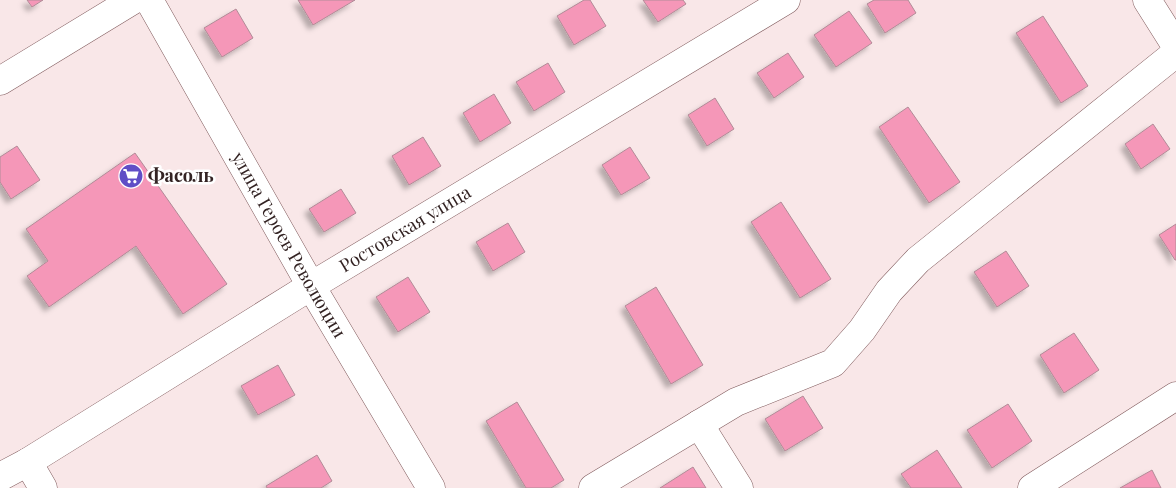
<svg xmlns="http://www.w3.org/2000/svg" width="1176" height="488" font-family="'Playfair Display',serif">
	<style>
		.building { fill: #f597b8; stroke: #b18b97; filter: url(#shadow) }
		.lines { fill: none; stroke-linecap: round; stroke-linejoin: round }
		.minor-casing { stroke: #805b5d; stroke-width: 29 }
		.minor { stroke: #fff; stroke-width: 28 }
		.labels { text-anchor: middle; stroke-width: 5; stroke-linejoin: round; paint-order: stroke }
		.poi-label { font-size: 18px; font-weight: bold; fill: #332323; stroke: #fff; text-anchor: start }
		.street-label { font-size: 18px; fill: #332323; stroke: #fff }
	</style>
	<defs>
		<filter id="shadow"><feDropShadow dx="-4.5" dy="4.5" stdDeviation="2.5" flood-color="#0004"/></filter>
	</defs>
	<rect width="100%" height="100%" fill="#f9e7e8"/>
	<g class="building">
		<path d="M 27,0 L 43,0 L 32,7 Z"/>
		<path d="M 298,0 L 355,0 L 313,25 Z"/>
		<path d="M 584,0 L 590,0 L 606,26 L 574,45 L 557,16 Z"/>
		<path d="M 643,0 L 683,0 L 686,4 L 658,22 Z"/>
		<path d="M 874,0 L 908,0 L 916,13 L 885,33 L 867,4 Z"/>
		<path d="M 236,9 L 253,38 L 222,57 L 204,28 Z"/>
		<path d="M 849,11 L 872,43 L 836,67 L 814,35 Z"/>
		<path d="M 1043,16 L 1088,86 L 1061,103 L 1016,33 Z"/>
		<path d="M 788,53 L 804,77 L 774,98 L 757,73 Z"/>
		<path d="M 548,63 L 565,92 L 534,111 L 516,82 Z"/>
		<path d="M 494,94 L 511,123 L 480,142 L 463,113 Z"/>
		<path d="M 715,98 L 734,129 L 707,146 L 688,115 Z"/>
		<path d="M 908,107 L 960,182 L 929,203 L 879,127 Z"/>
		<path d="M 1153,124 L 1170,149 L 1141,169 L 1125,144 Z"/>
		<path d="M 423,137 L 441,166 L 409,185 L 392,156 Z"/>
		<path d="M 17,146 L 40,180 L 11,199 L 0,182 L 0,157 Z"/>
		<path d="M 630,147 L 650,178 L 621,195 L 602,165 Z"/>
		<path d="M 135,153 L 227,284 L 183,314 L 136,246 L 49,307 L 27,276 L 48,261 L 26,229 Z"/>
		<path d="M 341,189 L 356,213 L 324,232 L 309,209 Z"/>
		<path d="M 781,202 L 831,279 L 800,298 L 751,222 Z"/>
		<path d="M 508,223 L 525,252 L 493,271 L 476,242 Z"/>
		<path d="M 1176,224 L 1176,260 L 1175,260 L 1159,235 Z"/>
		<path d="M 1006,251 L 1029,286 L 997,307 L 974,272 Z"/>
		<path d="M 408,277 L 430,312 L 398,332 L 376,297 Z"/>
		<path d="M 656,287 L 703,365 L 671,384 L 625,306 Z"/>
		<path d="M 1074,333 L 1099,370 L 1064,393 L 1040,355 Z"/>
		<path d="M 278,365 L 295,395 L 258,415 L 241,386 Z"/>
		<path d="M 803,396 L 823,428 L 785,451 L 765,419 Z"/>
		<path d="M 517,402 L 564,480 L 551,488 L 526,488 L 486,421 Z"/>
		<path d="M 1008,404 L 1032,441 L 992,468 L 967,430 Z"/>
		<path d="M 937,450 L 962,488 L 911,488 L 901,474 Z"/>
		<path d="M 317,455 L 332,481 L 321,488 L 267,488 L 266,486 Z"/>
		<path d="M 693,467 L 706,488 L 660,488 Z"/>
		<path d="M 1152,470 L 1161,488 L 1120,488 Z"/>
	</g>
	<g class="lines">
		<defs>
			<g id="minor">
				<path id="s1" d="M 149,0 L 311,286 L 431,488"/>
				<path d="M 1147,0 L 1176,46"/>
				<path d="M 0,81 L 133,0"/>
				<path d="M 699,424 L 739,488"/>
				<path d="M 28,462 L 43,488"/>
				<path id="s2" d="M 0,477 L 28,462 L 311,286 L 786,0"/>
				<path d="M 593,488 L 736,402 L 833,363 L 862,330 L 889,291 L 918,260 L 1176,53"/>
				<path d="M 1032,488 L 1176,396"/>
			</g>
		</defs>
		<use href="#minor" class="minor-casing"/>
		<use href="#minor" class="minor"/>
	</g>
	<defs>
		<symbol id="supermarket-disc" viewBox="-11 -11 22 22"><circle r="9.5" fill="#604ec6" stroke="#fff"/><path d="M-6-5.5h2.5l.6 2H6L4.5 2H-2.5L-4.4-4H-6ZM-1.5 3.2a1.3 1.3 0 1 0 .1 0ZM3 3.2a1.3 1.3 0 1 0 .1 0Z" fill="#fff"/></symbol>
	</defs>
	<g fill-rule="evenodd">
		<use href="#supermarket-disc" x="117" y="162" width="28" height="28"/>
	</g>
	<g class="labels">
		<g class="poi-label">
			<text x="148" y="182">Фасоль</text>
		</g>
		<g class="street-label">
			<text dy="6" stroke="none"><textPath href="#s2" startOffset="475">Ростовская улица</textPath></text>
			<text dy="6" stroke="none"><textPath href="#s1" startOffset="282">улица Героев Революции</textPath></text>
		</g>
	</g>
</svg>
